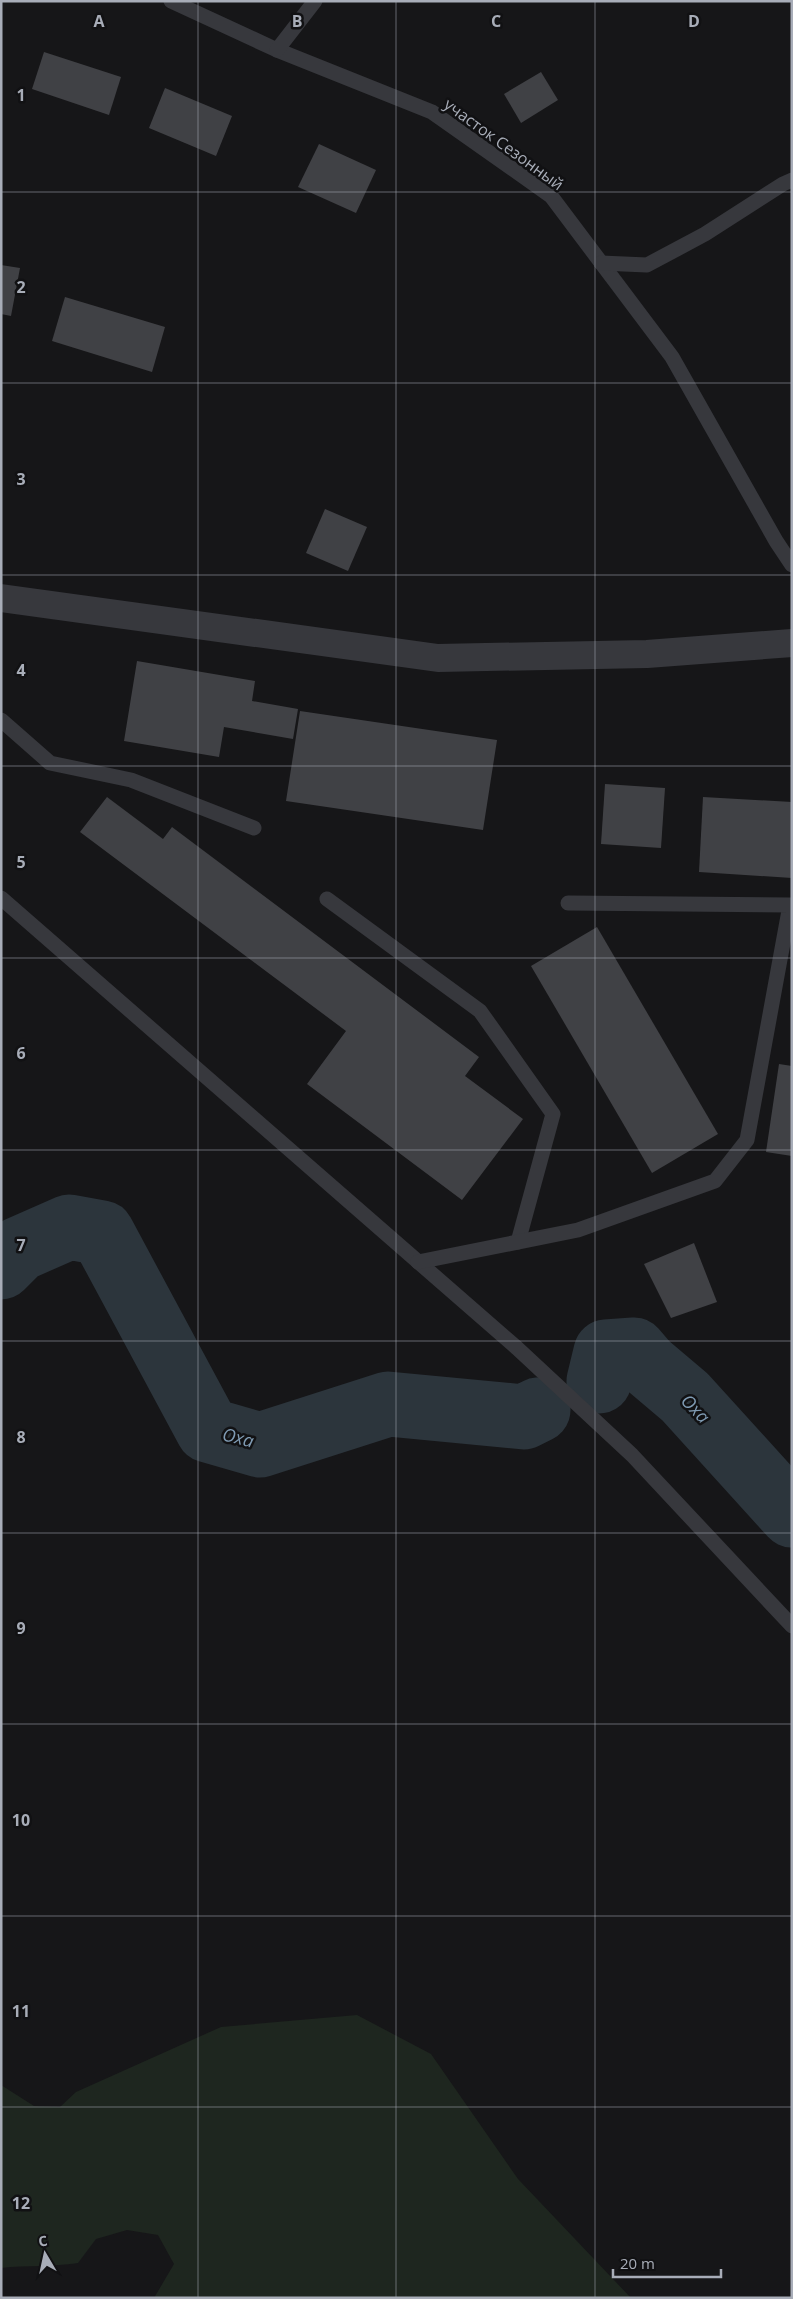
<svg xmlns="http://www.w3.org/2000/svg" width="793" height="2299" font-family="'Open Sans',sans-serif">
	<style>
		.green { fill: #1e261f }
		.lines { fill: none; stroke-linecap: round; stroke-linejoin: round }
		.river { stroke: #2c353c; stroke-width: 65 }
		.building { fill: #404145 }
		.lane { stroke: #37383d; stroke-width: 15 }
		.street { stroke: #37383d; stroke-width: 28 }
		.grid { fill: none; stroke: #a8adb8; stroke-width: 1; stroke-opacity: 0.55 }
		.labels { text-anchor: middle; stroke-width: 5; stroke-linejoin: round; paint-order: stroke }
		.street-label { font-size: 16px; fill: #a8adb8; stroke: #111113 }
		.water-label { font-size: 18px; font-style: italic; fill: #7f9bb3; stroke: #111113 }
		.grid-label { font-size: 16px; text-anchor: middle; font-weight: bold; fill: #a8adb8; stroke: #111113; stroke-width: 5; stroke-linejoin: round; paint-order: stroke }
	</style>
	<rect width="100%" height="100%" fill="#161618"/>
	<path class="green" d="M 357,2015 L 431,2054 L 518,2179 L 631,2298 L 154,2298 L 174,2264 L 158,2235 L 127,2230 L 96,2239 L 78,2263 C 52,2267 27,2265 1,2268 L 1,2085 L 34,2106 L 60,2107 L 76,2092 L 221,2027 Z"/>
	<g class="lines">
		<g class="river">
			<path d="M 1,1267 L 19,1249 L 69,1227 L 102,1233 L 208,1430 L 260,1445 L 388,1404 L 524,1417 L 538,1410"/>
			<path d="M 599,1381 L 606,1352 L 634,1350 L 646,1364 L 685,1397 L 792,1515"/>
		</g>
	</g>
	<g class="building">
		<path d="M 44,52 L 121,77 L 109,115 L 32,89 Z"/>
		<path d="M 541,72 L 558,100 L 521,123 L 504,94 Z"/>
		<path d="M 165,88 L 232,116 L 216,156 L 149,128 Z"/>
		<path d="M 319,144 L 376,170 L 356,213 L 298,187 Z"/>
		<path d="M 1,265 L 20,268 L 11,316 L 1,314 Z"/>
		<path d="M 65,297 L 165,327 L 152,372 L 52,341 Z"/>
		<path d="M 325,509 L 367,527 L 348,571 L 306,553 Z"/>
		<path d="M 137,661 L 255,681 L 252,701 L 298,709 L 293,739 L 224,727 L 219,757 L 124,741 Z"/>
		<path d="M 300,711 L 497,740 L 483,830 L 286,801 Z"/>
		<path d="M 605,784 L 665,788 L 661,848 L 601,844 Z"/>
		<path d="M 107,797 L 163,839 L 172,827 L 479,1057 L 465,1076 L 523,1119 L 462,1200 L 307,1084 L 346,1031 L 80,832 Z"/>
		<path d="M 703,797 L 792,802 L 792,878 L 699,872 Z"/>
		<path d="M 597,927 L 718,1134 L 652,1173 L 531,966 Z"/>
		<path d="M 779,1064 L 792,1066 L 792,1156 L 766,1152 Z"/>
		<path d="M 694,1243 L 717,1302 L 671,1318 L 644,1264 Z"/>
	</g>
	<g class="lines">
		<g class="lane">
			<path d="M 171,1 L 277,50 L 432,112 L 551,196 L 672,357 L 776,541 L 792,565"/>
			<path d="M 277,50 L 315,1"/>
			<path d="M 601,263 L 647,265 L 705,234 L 783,184 L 792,180"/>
			<path d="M 1,720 L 50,763 L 131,780 L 254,828"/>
			<path d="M 1,898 L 517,1348 L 632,1455 L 792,1626"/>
			<path d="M 327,899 L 480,1011 L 553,1114 L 518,1242"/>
			<path d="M 418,1262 L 578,1230 L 715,1181 L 747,1140 L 790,905 L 568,903"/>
		</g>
		<path class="street" d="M 1,598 L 438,658 L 647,654 L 792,643"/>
	</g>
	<path class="grid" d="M 198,1 L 198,2298M 396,1 L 396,2298M 595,1 L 595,2298M 1,192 L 792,192M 1,383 L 792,383M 1,575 L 792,575M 1,766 L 792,766M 1,958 L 792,958M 1,1150 L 792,1150M 1,1341 L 792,1341M 1,1533 L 792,1533M 1,1724 L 792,1724M 1,1916 L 792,1916M 1,2107 L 792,2107"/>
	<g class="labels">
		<g class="street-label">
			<text transform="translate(504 144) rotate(36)" y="6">участок Сезонный</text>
		</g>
		<g class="water-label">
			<text transform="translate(695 1409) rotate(46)" y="6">Оха</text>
			<text transform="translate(238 1438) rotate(14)" y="6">Оха</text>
		</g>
	</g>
	<g class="grid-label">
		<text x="99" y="27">A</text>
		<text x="297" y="27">B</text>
		<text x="496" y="27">C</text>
		<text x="694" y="27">D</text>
		<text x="21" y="101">1</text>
		<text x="21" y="293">2</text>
		<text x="21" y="485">3</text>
		<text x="21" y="676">4</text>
		<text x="21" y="868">5</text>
		<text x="21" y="1059">6</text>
		<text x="21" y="1251">7</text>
		<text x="21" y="1443">8</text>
		<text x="21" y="1634">9</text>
		<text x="21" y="1826">10</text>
		<text x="21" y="2017">11</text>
		<text x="21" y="2209">12</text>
	</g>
	<rect width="793" height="2299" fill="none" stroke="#a8adb8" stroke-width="5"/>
	<g transform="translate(45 2254) rotate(351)" stroke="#111113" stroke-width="4" paint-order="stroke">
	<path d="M0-4L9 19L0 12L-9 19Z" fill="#a8adb8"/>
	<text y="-8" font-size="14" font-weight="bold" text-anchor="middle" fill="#a8adb8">С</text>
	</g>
	<path d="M613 2269v8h108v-8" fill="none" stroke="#a8adb8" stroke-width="2.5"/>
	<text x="620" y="2269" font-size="15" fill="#a8adb8" stroke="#111113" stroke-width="4" paint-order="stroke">20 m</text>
</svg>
